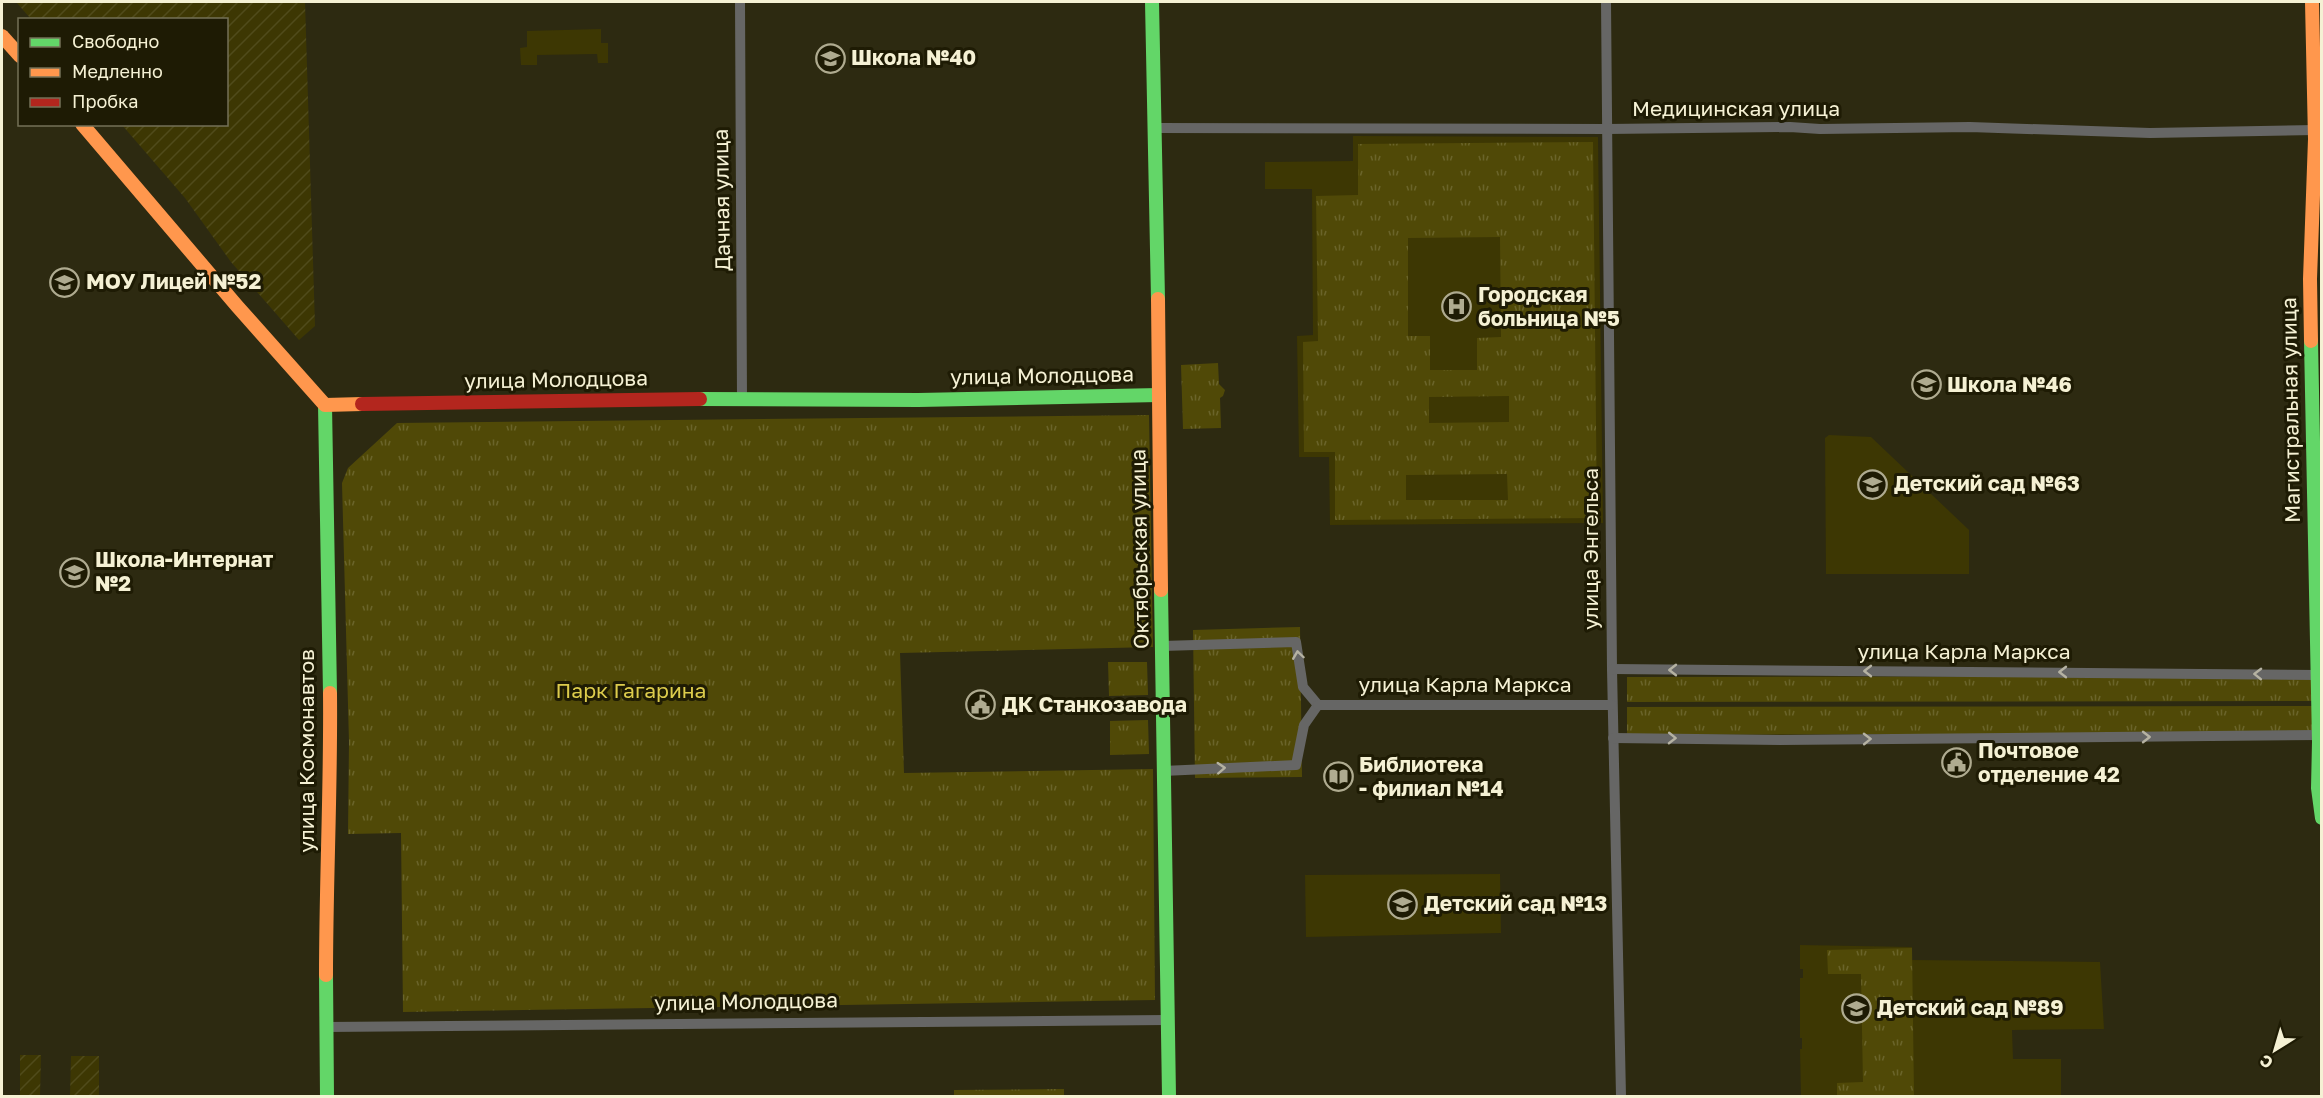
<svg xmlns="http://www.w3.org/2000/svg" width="2323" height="1098" font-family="'Golos Text',sans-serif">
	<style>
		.built { fill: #3d3703 }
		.industrial { fill: url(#industrial-furrows) }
		.grass { fill: url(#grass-tufts); fill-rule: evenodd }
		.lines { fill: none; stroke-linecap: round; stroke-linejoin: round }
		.street { stroke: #666665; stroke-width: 10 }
		.fast { stroke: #63d668; stroke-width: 14 }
		.slow { stroke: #ff974d; stroke-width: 14 }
		.jam { stroke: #b3261e; stroke-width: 14 }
		.oneway { stroke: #b5b2a2 }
		.labels { text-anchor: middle; stroke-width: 6; stroke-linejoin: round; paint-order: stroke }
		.poi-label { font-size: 21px; font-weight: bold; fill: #f5f1d4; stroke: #1e1b04; text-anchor: start }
		.street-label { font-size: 21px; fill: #f5f1d4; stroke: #1e1b04 }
		.park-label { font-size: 21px; fill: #ddcc4c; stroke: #1e1b04 }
	</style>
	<defs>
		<pattern id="industrial-furrows" width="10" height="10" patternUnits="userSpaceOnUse" patternTransform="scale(1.5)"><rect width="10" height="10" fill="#3d3703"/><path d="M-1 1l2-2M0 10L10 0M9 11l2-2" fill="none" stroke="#504b1b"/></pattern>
		<pattern id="grass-tufts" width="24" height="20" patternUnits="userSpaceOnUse" patternTransform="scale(1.5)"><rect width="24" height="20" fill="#504907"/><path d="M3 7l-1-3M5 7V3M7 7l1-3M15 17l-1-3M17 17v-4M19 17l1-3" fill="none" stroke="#6a642a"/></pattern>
	</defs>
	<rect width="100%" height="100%" fill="#2d2a11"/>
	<g class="built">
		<path d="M 601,29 L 601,43 L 608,43 L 608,63 L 598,63 L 597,54 L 537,55 L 537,65 L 521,65 L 520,48 L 527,47 L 527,31 Z"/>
		<path d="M 1353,136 L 1598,137 L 1603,523 L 1330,525 L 1329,457 L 1299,457 L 1297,336 L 1313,335 L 1312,189 L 1265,189 L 1265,162 L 1353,161 Z"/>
		<path d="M 1829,435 L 1871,437 L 1969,530 L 1969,574 L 1826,574 L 1825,438 Z"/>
		<path d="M 1500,874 L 1501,933 L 1306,937 L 1305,875 Z"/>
		<path d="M 1800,945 L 1912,947 L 1912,960 L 2100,962 L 2104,1029 L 2012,1030 L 2013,1059 L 2061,1059 L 2061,1096 L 1801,1096 L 1800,1049 L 1802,1049 L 1802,1038 L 1800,1038 L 1800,978 L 1803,978 L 1803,969 L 1800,969 Z"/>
	</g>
	<g class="industrial">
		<path d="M 16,2 L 305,2 L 315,326 L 299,340 L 231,262 L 185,198 L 122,125 L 226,124 L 226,20 L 31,19 Z"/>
		<path d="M 20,1055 L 41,1055 L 40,1096 L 20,1096 Z"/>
		<path d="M 71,1056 L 99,1056 L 99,1096 L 70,1096 Z"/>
	</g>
	<g class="grass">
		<path d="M 1593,142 L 1597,518 L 1335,520 L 1335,452 L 1304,452 L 1303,342 L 1318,341 L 1316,196 L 1358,195 L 1358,144 ZM 1500,237 L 1501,337 L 1477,338 L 1477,370 L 1430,370 L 1430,336 L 1408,336 L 1408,238 ZM 1509,396 L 1509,422 L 1429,423 L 1429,397 ZM 1507,474 L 1508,500 L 1406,500 L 1406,475 Z"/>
		<path d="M 1218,363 L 1219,384 L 1225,390 L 1223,396 L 1220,398 L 1221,428 L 1183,429 L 1181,365 Z"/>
		<path d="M 1149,415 L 1153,647 L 900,653 L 904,773 L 1153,769 L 1155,1000 L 403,1012 L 401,833 L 348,834 L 349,742 L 342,483 L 348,468 L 397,423 Z"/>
		<path d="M 1300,627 L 1302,777 L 1195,778 L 1193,630 Z"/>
		<path d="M 1108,662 L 1147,662 L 1148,695 L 1109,696 Z"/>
		<path d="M 2315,676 L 2316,701 L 1627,702 L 1627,677 Z"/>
		<path d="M 2315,706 L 2315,733 L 1627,735 L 1627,707 Z"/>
		<path d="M 1148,720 L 1149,754 L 1110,755 L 1110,721 Z"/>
		<path d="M 1912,948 L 1914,1096 L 1837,1096 L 1837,1083 L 1863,1082 L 1861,974 L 1828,974 L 1827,950 Z"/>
		<path d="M 1064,1089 L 1064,1096 L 954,1096 L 954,1090 Z"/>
	</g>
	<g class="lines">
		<g class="street">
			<path d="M 740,2 L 742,398"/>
			<path d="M 1606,2 L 1612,669 L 1621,1096"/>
			<path d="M 1156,128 L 1607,129 L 1790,127 L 1820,129 L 1970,127 L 2150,133 L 2315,130"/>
			<path d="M 1162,646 L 1296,642 L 1303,687 L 1318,705 L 1304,725 L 1296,765 L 1163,771"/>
			<path d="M 1612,669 L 2317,675"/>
			<path d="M 1318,705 L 1612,705"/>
			<path d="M 1613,738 L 1781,740 L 2318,735"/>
			<path d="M 326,1027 L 1167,1020"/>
		</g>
		<g class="fast">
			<path d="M 1152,2 L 1158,299"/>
			<path d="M 2311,341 L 2319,742 L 2318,788 L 2322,818"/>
			<path d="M 700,399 L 918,400 L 1159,395"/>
			<path d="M 325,405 L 330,693"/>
			<path d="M 1161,590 L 1169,1096"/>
			<path d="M 326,975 L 327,1096"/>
		</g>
		<g class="slow">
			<path d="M 2,36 L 20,56"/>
			<path d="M 82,124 L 237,306 L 325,405 L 362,404"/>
			<path d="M 1158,299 L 1161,590"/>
			<path d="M 2311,341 L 2310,279 L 2315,139 L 2312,2"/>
			<path d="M 326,975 C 326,881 331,787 330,693"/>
		</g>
		<path class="jam" d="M 362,404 L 700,399"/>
	</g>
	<defs><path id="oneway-chevron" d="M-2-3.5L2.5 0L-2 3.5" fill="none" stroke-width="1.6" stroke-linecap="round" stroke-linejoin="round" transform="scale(1.5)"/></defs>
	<g class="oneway">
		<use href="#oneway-chevron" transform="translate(1298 655) rotate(-98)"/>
		<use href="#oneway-chevron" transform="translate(1673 670) rotate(-180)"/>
		<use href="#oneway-chevron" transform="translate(1868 671) rotate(-180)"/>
		<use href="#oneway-chevron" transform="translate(2063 672) rotate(-180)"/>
		<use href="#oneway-chevron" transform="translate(2258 674) rotate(-179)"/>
		<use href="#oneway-chevron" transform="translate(2146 737)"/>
		<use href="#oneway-chevron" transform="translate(1672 738) rotate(1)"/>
		<use href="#oneway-chevron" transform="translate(1867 739) rotate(-1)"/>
		<use href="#oneway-chevron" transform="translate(1221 768) rotate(-3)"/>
	</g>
	<defs>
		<symbol id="school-ring" viewBox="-11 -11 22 22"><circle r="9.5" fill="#1e1b04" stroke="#afab90" stroke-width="1.5"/><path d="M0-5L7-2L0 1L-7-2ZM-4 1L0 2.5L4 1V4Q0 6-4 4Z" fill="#afab90"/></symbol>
		<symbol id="hospital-ring" viewBox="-11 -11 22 22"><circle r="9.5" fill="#1e1b04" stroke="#afab90" stroke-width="1.5"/><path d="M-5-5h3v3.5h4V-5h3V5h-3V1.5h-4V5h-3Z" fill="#afab90"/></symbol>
		<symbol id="civic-ring" viewBox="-11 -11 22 22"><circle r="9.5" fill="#1e1b04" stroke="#afab90" stroke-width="1.5"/><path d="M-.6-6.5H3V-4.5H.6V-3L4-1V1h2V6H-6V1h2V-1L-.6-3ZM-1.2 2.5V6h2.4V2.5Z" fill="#afab90"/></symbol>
		<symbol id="library-ring" viewBox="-11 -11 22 22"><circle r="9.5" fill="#1e1b04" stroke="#afab90" stroke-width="1.5"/><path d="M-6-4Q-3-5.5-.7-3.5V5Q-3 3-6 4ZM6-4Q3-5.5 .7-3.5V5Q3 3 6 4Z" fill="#afab90"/></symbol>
	</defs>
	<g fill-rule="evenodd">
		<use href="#school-ring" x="814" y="42" width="33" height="33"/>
		<use href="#school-ring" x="48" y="266" width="33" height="33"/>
		<use href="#hospital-ring" x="1440" y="290" width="33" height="33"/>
		<use href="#school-ring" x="1910" y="368" width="33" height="33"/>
		<use href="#school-ring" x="1856" y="468" width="33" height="33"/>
		<use href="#school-ring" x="58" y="556" width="33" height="33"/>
		<use href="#civic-ring" x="964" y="688" width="33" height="33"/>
		<use href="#civic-ring" x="1940" y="746" width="33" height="33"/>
		<use href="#library-ring" x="1322" y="760" width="33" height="33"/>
		<use href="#school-ring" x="1386" y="888" width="33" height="33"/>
		<use href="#school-ring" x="1840" y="992" width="33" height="33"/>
	</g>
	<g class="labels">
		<g class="poi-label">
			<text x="851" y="65">Школа №40</text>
			<text x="86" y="289">МОУ Лицей №52</text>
			<text x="1478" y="302">Городская<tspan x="1478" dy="24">больница №5</tspan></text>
			<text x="1947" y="392">Школа №46</text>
			<text x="1894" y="491">Детский сад №63</text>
			<text x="95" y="567">Школа-Интернат<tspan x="95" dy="24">№2</tspan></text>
			<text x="1002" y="712">ДК Станкозавода</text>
			<text x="1978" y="758">Почтовое<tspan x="1978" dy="24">отделение 42</tspan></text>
			<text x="1359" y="772">Библиотека<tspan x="1359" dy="24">- филиал №14</tspan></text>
			<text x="1424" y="911">Детский сад №13</text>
			<text x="1877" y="1015">Детский сад №89</text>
		</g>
		<g class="street-label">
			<text x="1736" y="116">Медицинская улица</text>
			<text transform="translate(722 200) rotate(-91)" y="7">Дачная улица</text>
			<text transform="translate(1042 376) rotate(-1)" y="7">улица Молодцова</text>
			<text transform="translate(556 380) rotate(-1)" y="7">улица Молодцова</text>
			<text transform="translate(2291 410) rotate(-91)" y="7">Магистральная улица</text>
			<text transform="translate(1140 549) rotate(-91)" y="7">Октябрьская улица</text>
			<text transform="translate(1591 549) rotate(-90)" y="7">улица Энгельса</text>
			<text x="1964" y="659">улица Карла Маркса</text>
			<text x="1465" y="692">улица Карла Маркса</text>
			<text transform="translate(307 751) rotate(-90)" y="7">улица Космонавтов</text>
			<text transform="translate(746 1002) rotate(-1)" y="7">улица Молодцова</text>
		</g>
		<g class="park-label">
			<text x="631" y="698">Парк Гагарина</text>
		</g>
	</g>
	<rect width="2323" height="1098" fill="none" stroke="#f5f1d4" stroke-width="6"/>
	<rect x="18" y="18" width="210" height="108" fill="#1e1b04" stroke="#747157" stroke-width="1.5"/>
	<rect x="30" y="38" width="30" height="9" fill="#63d668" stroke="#747157" stroke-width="1.5"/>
	<text x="72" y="48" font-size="18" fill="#f5f1d4">Свободно</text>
	<rect x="30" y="68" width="30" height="9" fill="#ff974d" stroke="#747157" stroke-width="1.5"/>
	<text x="72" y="78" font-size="18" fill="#f5f1d4">Медленно</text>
	<rect x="30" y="98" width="30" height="9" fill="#b3261e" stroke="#747157" stroke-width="1.5"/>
	<text x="72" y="108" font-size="18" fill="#f5f1d4">Пробка</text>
	<g transform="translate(2275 1050) rotate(217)" stroke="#1e1b04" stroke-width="4.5" paint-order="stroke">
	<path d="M0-4.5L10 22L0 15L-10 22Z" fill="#f5f1d4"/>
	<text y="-9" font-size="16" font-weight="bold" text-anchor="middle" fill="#f5f1d4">С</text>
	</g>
</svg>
